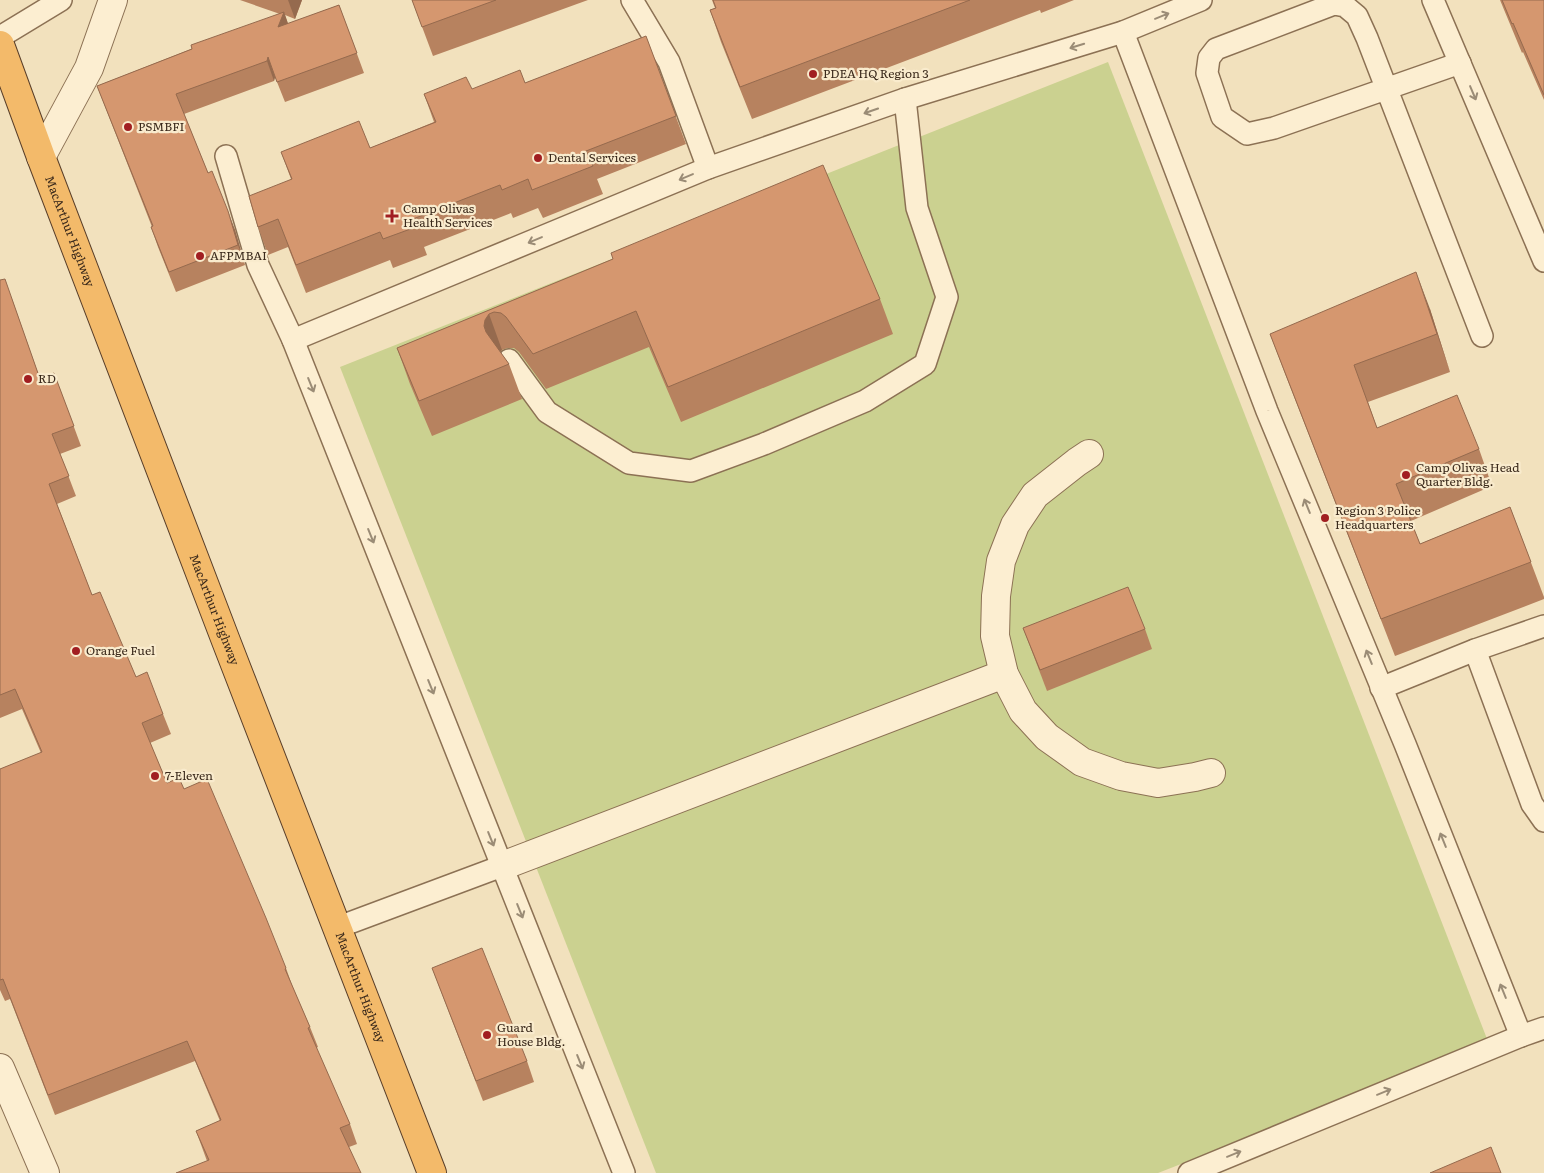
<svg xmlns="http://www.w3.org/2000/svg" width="1544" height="1173" font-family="Literata,serif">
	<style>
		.green { fill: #cbd190 }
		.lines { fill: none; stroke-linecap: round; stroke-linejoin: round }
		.service-casing { stroke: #8c7154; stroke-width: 24 }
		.pedestrian-casing { stroke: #8c7154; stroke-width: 30 }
		.minor-casing { stroke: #8c7154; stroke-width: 30 }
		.trunk-casing { stroke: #593e29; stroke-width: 30 }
		.service { stroke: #fceed1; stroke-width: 21 }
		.pedestrian { stroke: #fceed1; stroke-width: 28 }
		.minor { stroke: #fceed1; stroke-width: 28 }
		.trunk { stroke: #f3ba6a; stroke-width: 28 }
		.wall { fill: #b7825f }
		.shaded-wall { fill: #956a4e }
		.building { fill: #d5976f; stroke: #956a4e }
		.oneway { stroke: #9b8c76 }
		.poi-dot { fill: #a11e21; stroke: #f9ebcd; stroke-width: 2 }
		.labels { text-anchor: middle; stroke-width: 4.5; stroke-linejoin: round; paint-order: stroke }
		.poi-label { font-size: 12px; fill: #3a291b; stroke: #f9ebcd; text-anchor: start }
		.street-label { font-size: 12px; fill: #3a291b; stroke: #f9ebcd }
	</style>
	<rect width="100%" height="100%" fill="#f2e1bd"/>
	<path class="green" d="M 1108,62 L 1489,1044 L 1158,1173 L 656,1173 L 340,367 Z"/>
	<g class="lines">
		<defs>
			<g id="service">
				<path d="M 632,0 L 669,62 L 708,168"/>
				<path d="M 1433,0 L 1544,261"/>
				<path d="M 1123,32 L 1267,411 L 1405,744 L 1521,1036"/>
				<path d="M 0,37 L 61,0"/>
				<path d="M 1460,63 L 1274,128 L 1247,134 L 1222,117 L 1207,73 L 1209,58 L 1216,49 L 1334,4 L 1345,6 L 1357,16 L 1367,38 L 1482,336"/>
				<path d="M 226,156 L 258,265 L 293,340 L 624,1173"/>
				<path d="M 293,340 L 708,168 L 905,99 L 1123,32 L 1201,0"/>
				<path d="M 509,360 L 547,412 L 629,463 L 691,471 L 764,444 L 865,401 L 925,364 L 947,297 L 917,208 L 905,99"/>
				<path d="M 1475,650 L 1532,804 L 1544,821"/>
				<path d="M 1381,688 L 1475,650 L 1544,626"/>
				<path d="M 336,928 L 502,866"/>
				<path d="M 1189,1173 L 1521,1036 L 1544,1028"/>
			</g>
			<g id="pedestrian">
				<path d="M 1089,454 L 1077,462 L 1035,495 L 1015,525 L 1001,561 L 996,596 L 995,636 L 1004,674 L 1023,711 L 1047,737 L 1082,762 L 1121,776 L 1158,783 L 1195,777 L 1211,773"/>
				<path d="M 502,866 L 1004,674"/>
			</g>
			<g id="minor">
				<path d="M 41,157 L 89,68 L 113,0"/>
				<path d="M 0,1068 L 45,1173"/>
			</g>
			<g id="trunk">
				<path id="s1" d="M 0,45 L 41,157 L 226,641 L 432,1173"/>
			</g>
		</defs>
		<use href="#service" class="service-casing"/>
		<use href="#pedestrian" class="pedestrian-casing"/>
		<use href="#minor" class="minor-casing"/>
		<use href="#trunk" class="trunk-casing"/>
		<use href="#service" class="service"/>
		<use href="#pedestrian" class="pedestrian"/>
		<use href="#minor" class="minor"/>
		<use href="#trunk" class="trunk"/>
	</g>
	<g class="wall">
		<path d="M 240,0 L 302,0 L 295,19 L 285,15 L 288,24 L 339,5 L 364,73 L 285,102 L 275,77 L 274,81 L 184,114 L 208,173 L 235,230 L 245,265 L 176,292 L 158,247 L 151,227 L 152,227 L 97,86 L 280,14 Z"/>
		<path d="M 412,0 L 588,0 L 433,56 Z"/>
		<path d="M 712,0 L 1074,0 L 1041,13 L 1040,10 L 752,119 L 721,42 L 710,10 L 715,8 Z"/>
		<path d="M 1500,0 L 1544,0 L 1544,100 L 1523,52 L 1522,53 Z"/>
		<path d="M 647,39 L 686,144 L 597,179 L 603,194 L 543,218 L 538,208 L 513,218 L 511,213 L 424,247 L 427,255 L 393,268 L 390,260 L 306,293 L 288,247 L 268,255 L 258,227 L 291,179 L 281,152 L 370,148 L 434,122 L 424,94 L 472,89 L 525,83 Z"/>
		<path d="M 613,259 L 880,299 L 893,334 L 681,422 L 649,347 L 546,389 L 519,352 L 514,348 L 507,348 L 502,350 L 500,352 L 509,364 L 522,399 L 432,436 L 410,384 L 397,348 Z"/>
		<path d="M 0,280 L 12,299 L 40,379 L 54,373 L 81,446 L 60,454 L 76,496 L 57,504 L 92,595 L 136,677 L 163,714 L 171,734 L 150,743 L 167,783 L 184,789 L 286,968 L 293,988 L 310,1027 L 318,1047 L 316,1048 L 350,1124 L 357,1144 L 349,1147 L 207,1161 L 196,1131 L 220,1121 L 195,1061 L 55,1115 L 10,999 L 5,1001 L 0,990 L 0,769 L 41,753 L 22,709 L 0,718 Z"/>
		<path d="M 1430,309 L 1450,372 L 1368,402 L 1377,428 L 1479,449 L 1492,486 L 1411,521 L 1420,544 L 1510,507 L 1544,597 L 1544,599 L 1395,656 L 1284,371 L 1270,334 Z"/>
		<path d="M 1023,628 L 1145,629 L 1152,649 L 1047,691 Z"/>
		<path d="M 432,968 L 527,1061 L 534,1082 L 483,1101 Z"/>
	</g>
	<g class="shaded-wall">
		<path d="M 288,0 L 302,0 L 295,19 Z"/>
		<path d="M 284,12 L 291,32 L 278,27 Z"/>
		<path d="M 268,57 L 275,77 L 274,81 L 267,61 Z"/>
		<path d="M 228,211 L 235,230 L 245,265 L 238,245 Z"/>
		<path d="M 1416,272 L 1430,309 L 1450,372 L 1437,334 Z"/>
		<path d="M 489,314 L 502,350 L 497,355 L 497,362 L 484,326 L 485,320 Z"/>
	</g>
	<g class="building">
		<path d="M 412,0 L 496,0 L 422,27 Z"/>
		<path d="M 713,0 L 970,0 L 740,87 L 710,10 L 716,8 Z"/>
		<path d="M 1502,0 L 1544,0 L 1544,95 L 1513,23 L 1512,24 Z"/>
		<path d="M 339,5 L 357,53 L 277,82 L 268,57 L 267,61 L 176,94 L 208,173 L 212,171 L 228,211 L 238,245 L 169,272 L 151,227 L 153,226 L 97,86 L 192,49 L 191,45 L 284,12 L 278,27 Z"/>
		<path d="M 646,36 L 676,116 L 586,151 L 593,166 L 532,190 L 528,179 L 502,190 L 500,185 L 413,219 L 416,227 L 383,239 L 380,232 L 296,265 L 278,219 L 258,227 L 249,196 L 292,179 L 281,152 L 359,121 L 370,148 L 436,122 L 424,94 L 466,77 L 472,89 L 520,70 L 525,83 Z"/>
		<path d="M 823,165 L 880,299 L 668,387 L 636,311 L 533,354 L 506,317 L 501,313 L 494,312 L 489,314 L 485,320 L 484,326 L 486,332 L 509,364 L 419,401 L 397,348 L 613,259 L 611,253 Z"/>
		<path d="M 1416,272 L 1437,334 L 1354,365 L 1377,428 L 1457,395 L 1479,449 L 1396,484 L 1420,544 L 1510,507 L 1531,562 L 1381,619 L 1270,334 Z"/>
		<path d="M 5,279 L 40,379 L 54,373 L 74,426 L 52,434 L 69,476 L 49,484 L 92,595 L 100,592 L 136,677 L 147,672 L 163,714 L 142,723 L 167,783 L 179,778 L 184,789 L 207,779 L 266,918 L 286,968 L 285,969 L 310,1027 L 308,1028 L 350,1124 L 340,1128 L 361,1173 L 176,1173 L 209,1160 L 196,1131 L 221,1120 L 187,1041 L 48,1095 L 3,979 L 0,980 L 0,769 L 42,752 L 15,689 L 0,695 L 0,280 Z"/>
		<path d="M 1128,587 L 1145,629 L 1040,670 L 1023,628 Z"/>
		<path d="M 482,948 L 527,1061 L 476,1081 L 432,968 Z"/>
		<path d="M 1491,1147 L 1501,1173 L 1430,1173 Z"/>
	</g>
	<defs><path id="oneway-shaft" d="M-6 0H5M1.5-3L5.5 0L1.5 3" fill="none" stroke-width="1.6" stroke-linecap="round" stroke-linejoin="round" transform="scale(1.25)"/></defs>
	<g class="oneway">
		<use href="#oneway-shaft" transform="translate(1162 16) rotate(-22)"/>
		<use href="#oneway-shaft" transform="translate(1077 46) rotate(163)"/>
		<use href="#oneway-shaft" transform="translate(1473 93) rotate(67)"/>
		<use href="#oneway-shaft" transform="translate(871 111) rotate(161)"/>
		<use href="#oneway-shaft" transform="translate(686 177) rotate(157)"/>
		<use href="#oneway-shaft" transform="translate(535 240) rotate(157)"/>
		<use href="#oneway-shaft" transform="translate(311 385) rotate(68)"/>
		<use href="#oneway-shaft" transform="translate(1307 506) rotate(-112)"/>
		<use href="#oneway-shaft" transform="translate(371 536) rotate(68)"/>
		<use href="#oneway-shaft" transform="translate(1369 657) rotate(-112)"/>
		<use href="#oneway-shaft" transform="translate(431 687) rotate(68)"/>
		<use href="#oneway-shaft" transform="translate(491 839) rotate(68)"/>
		<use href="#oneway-shaft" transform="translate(1443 840) rotate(-112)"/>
		<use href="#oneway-shaft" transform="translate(520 911) rotate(68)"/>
		<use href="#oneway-shaft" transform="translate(1503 991) rotate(-112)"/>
		<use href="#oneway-shaft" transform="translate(580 1062) rotate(68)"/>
		<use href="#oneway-shaft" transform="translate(1384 1092) rotate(-22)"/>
		<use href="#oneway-shaft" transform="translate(1234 1154) rotate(-22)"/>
	</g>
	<g class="poi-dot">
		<circle cx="813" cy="74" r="5"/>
		<circle cx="128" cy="127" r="5"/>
		<circle cx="538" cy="158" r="5"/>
		<path d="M389.5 208.5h5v5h5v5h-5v5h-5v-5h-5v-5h5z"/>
		<circle cx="200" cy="256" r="5"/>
		<circle cx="28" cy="379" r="5"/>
		<circle cx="1406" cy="475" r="5"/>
		<circle cx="1325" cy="518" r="5"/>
		<circle cx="76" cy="651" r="5"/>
		<circle cx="155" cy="776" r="5"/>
		<circle cx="487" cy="1035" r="5"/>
	</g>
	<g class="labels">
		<g class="poi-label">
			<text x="823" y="78">PDEA HQ Region 3</text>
			<text x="138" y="131">PSMBFI</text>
			<text x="548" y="162">Dental Services</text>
			<text x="403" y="213">Camp Olivas<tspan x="403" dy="14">Health Services</tspan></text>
			<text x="210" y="260">AFPMBAI</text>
			<text x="38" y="383">RD</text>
			<text x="1416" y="472">Camp Olivas Head<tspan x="1416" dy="14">Quarter Bldg.</tspan></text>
			<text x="1335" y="515">Region 3 Police<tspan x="1335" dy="14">Headquarters</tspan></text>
			<text x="86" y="655">Orange Fuel</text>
			<text x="165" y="780">7-Eleven</text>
			<text x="497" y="1032">Guard<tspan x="497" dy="14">House Bldg.</tspan></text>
		</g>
		<g class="street-label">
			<text dy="4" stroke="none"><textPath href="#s1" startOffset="199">MacArthur Highway</textPath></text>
			<text dy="4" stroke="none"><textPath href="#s1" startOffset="604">MacArthur Highway</textPath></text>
			<text dy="4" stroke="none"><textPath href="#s1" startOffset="1009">MacArthur Highway</textPath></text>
		</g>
	</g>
</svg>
